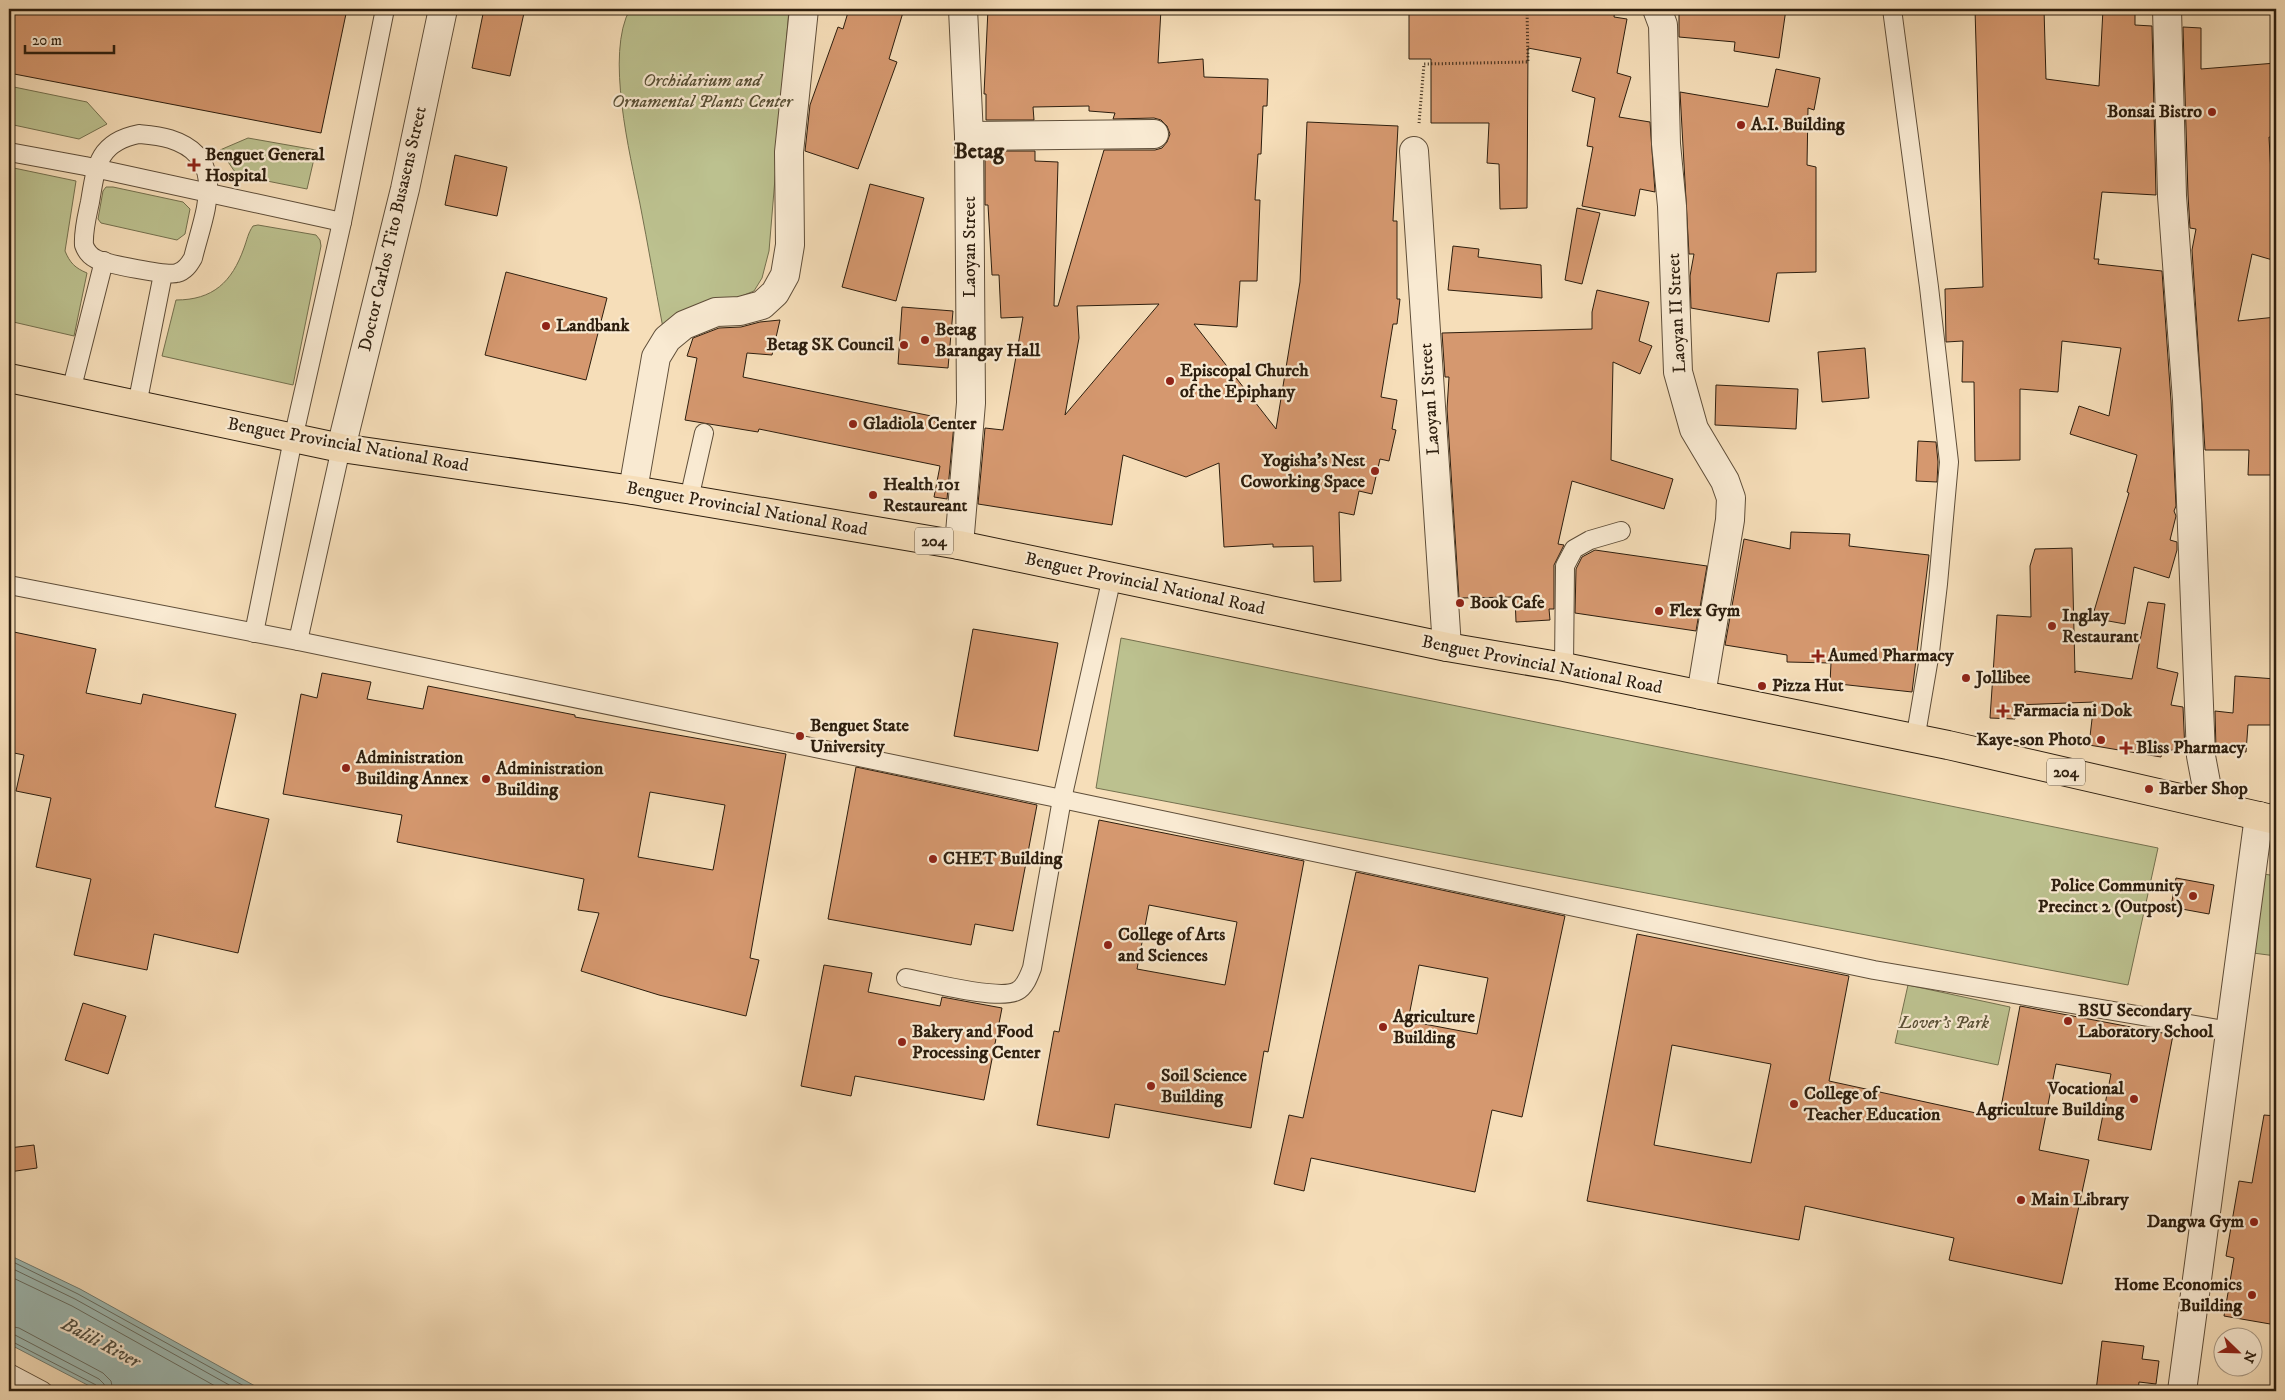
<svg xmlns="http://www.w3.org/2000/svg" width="2285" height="1400" font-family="'IM FELL DW Pica',serif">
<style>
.green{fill:#bcc18f;stroke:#74704e}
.water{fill:#9ebbb5;stroke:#717c72}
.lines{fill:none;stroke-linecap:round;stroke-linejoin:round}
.shore{stroke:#666c62;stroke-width:1}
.building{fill:#d5986f;stroke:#2d1e0e;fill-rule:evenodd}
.service-casing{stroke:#5f4e39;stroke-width:20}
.minor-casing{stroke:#5f4e39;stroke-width:30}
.trunk-casing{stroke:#2d1e0e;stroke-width:30}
.path{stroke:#2d1e0e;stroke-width:3;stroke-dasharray:1 2.5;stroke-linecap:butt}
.service{stroke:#f9ead2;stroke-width:18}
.minor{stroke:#f9ead2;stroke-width:28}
.trunk{stroke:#f6deb9;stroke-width:28}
.poi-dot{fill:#8f2418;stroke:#f9ead2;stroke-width:2}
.labels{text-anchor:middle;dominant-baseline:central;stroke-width:4.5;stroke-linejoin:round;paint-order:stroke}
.shield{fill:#f9ead2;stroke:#6a5b49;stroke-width:1}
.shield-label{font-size:16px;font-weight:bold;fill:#2d1e0e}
.park-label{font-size:18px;font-style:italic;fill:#584f35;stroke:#f9ead2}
.poi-label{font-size:18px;font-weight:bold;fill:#2d1e0e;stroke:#f9ead2;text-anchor:start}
.street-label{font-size:18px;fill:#2d1e0e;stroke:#f9ead2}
.water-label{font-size:19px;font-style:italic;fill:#4f4d40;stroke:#f9ead2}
.district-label{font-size:22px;font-weight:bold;fill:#2d1e0e;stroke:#f9ead2}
</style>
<rect width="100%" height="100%" fill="#f6deb9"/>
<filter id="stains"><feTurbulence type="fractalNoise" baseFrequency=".004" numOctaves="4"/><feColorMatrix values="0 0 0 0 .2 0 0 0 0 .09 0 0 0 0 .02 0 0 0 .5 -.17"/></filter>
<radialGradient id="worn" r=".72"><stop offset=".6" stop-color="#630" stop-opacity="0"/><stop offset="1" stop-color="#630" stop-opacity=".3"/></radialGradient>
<g class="green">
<path d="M630 9H789L769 251 762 278 754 291 663 328C655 286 648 245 640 204 630 154 605 54 630 9Z"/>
<polygon points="9,86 87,102 107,124 79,139 9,124"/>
<polygon points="248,138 316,150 307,189 237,175 220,150"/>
<path d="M9 167 76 181 65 251C70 263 75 268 87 273L74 336 9 321Z"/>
<polygon points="106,187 113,187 183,202 190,209 185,234 177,240 101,223 98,219 103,191"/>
<path d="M258 225 316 235 320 240 321 246 293 385 162 356 176 300C213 300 232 282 244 248 247 240 248 233 253 226Z"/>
<polygon points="1121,638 2158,848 2128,985 1096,788"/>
<polygon points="2264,874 2276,876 2276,956 2253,953"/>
<polygon points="1908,985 2010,1007 1998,1065 1895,1043"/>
</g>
<polygon class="water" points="9,1255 80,1289 264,1391 99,1391 9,1344"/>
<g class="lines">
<g class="shore">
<polyline points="9,1260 78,1294 253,1391"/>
<polyline points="9,1267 75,1299 240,1391"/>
<polyline points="9,1276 72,1306 224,1391"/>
<polyline points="9,1326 19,1328 103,1373 111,1381 113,1391"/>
<polyline points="9,1334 15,1335 99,1379 104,1384 106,1391"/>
<polyline points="9,1340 96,1385 99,1391"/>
</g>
</g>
<g class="building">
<polygon points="13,9 347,9 321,133 9,73 9,27"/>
<polygon points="484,9 502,9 524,13 510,76 472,68"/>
<polygon points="849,9 904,9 889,59 897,62 858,169 805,151 810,105 838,27 843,29"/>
<path d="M988 9H1161L1158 63 1203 59 1204 77 1268 79 1267 106H1263L1261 154H1258L1255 200H1260L1257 281H1240L1237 327 1194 324 1276 429 1300 282 1307 122 1398 126 1393 221H1397V299H1400L1397 324H1393L1381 397 1397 400 1392 429 1396 430 1389 461 1380 459 1372 494 1359 491 1354 515 1339 512 1341 581 1314 582 1313 546 1273 547V544L1224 547 1219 463 1186 477 1123 455 1112 525 978 504 985 428 1003 430 1023 317 1001 318 999 275H992L988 205H985V151H1035V161L1058 162 1054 306H1058L1104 150H1155L1162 148 1167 142 1170 134 1167 126 1161 120 1154 118 1113 119 1115 113 1089 111V106L1033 107 1034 120H986V94H984ZM1159 304 1065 415 1079 338 1077 306Z"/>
<polygon points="1409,9 1615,9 1614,17 1627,19 1617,73 1631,77 1619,117 1650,122 1655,192 1640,189 1635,216 1582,206 1593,147 1587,146 1595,98 1572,91 1581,58 1528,48 1527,208 1500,209 1499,164 1487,163 1489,123 1431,123 1431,59 1409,59"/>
<polygon points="1679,9 1786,9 1779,58 1734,51 1735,42 1679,37"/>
<polygon points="1975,9 2044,9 2046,79 2099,86 2103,9 2135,9 2135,25 2152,26 2156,195 2102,192 2094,259 2099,259 2098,264 2162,271 2171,401 2176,506 2174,511 2176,516 2170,540 2177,542 2177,550 2169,578 2134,567 2125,624 2092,618 2129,493 2127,492 2137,455 2070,434 2079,406 2109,416 2121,348 2062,341 2058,392 2020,389 2020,460 1975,461 1974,382 1962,382 1963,341 1946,342 1945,289 1983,287"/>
<polygon points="2183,27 2201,28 2201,69 2276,63 2276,138 2269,137 2272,192 2276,192 2276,261 2252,254 2238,321 2276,317 2276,475 2248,475 2249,450 2205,450 2192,250 2196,229 2190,228 2188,195"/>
<polygon points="1776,69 1820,78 1814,110 1808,108 1807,165 1816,167 1816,272 1777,273 1769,322 1691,308 1690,276 1694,254 1689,254 1680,92 1768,107"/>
<polygon points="455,155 507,167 497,216 445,205"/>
<polygon points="870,184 924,198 896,301 842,287"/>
<polygon points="1577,208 1600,213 1582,284 1565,280"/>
<polygon points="1453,246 1479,249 1478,257 1541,265 1542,298 1448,290"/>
<polygon points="506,272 607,298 586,380 485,355"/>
<polygon points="1597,290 1649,302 1639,341 1652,346 1640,374 1613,362 1611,460 1673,479 1664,509 1572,481 1558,544 1564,545 1554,565 1554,609 1549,609 1550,620 1516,622 1515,597 1459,598 1447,409 1449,377 1445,377 1442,333 1592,329 1592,312"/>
<polygon points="902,307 953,311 948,368 898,364"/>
<polygon points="780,320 772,355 747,353 743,377 936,417 935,422 954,424 947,499 934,497 940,466 759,429 758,432 685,420 697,358 687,356 693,338 719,328 741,327 760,322"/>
<polygon points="1865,348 1869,398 1822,402 1818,352"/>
<polygon points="1716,385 1798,389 1796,429 1715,425"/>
<polygon points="1918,441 1936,442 1938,462 1937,482 1916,481"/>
<polygon points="1791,532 1850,534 1849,546 1929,555 1912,692 1830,683 1831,663 1787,662 1787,655 1725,645 1744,539 1790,549"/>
<polygon points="2072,548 2075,673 2076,671 2132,679 2148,602 2165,604 2157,668 2178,673 2171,705 2183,707 2185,752 2163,749 2161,757 2089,745 2094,702 2016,705 2015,719 1990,718 1997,615 2031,617 2030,566 2035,549"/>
<polygon points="1595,550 1707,566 1696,631 1575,613 1576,569 1582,557"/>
<polygon points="973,629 1058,643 1038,751 954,736"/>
<polygon points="9,631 96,649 86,693 141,704 143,694 236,714 215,807 269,819 238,953 154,934 147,970 74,955 91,879 36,867 51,798 16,791 24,755 9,752"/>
<path d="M322 673 371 682 367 699 423 709 428 686 575 715V717L786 754 750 958 759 960 746 1016 659 995 581 971 599 913 578 910 584 879 397 842 402 815 283 794 301 694 317 698ZM650 792 725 805 713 870 638 857Z"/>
<polygon points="2235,676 2276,679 2276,725 2248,725 2246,752 2216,750 2215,711 2233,713"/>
<polygon points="856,767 1037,805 1013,931 975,924 971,945 828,919"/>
<path d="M1099 820 1304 861 1268 1052 1264 1051 1251 1128 1115 1104 1109 1138 1037 1125 1054 1031 1059 1032ZM1149 905 1237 922 1225 985 1137 969Z"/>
<path d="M1356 872 1565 916 1522 1117 1492 1110 1475 1192 1311 1158 1304 1191 1274 1184 1289 1115 1303 1118ZM1419 965 1488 978 1477 1034 1408 1021Z"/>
<polygon points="2176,878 2214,885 2209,914 2171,907"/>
<path d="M1637 934 1849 976 1829 1081 1999 1118 2020 1006 2173 1035 2151 1150 2098 1140 2111 1074 2056 1064 2039 1150 2089 1160 2062 1284 1949 1260 1954 1238 1805 1206 1799 1240 1587 1201ZM1672 1045 1771 1064 1751 1163 1654 1145Z"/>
<polygon points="824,965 872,973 868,992 940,1006 942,997 1002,1008 984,1100 855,1076 851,1096 801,1086"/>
<polygon points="83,1003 126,1016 108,1074 65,1060"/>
<polygon points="2264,1115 2276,1116 2276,1325 2224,1316 2234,1258 2226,1256 2239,1181 2252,1183"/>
<polygon points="34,1145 37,1168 9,1172 9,1148"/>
<polygon points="2102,1341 2144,1346 2142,1359 2159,1361 2156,1384 2139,1382 2138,1391 2096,1391"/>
</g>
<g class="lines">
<defs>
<g id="service">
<polyline points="1892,9 1929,287 1949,462 1938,584 1930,652 1915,740"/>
<path d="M139 134C149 135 160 136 170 139 230 158 204 213 193 258 189 265 185 271 177 273 167 276 107 264 96 259 90 256 86 251 84 245 83 231 87 216 90 202 96 166 98 142 139 134Z"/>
<polyline points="9,152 85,166 342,222"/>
<polyline points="71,391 104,261"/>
<polyline points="137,405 163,274"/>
<polyline points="689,499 704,433"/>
<polyline points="9,585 298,641 1062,799 1874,970 2230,1031"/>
<polyline points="254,633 293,439 342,222 385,9"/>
<polyline points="298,641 341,448"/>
<polyline points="1564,667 1565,566 1574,549 1590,540 1621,531"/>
<path d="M906 978C929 982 999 1001 1017 991 1025 987 1029 976 1032 968L1062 799 1112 577"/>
<polyline points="9,1373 43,1391"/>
</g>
<g id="minor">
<polyline points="1657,9 1663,25 1666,144 1672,206 1678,372 1694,429 1725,481 1731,498 1730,520 1701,695"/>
<polyline points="2167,9 2172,196 2187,400 2201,756 2210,804"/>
<polyline points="969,136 1154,134"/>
<polyline points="1414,151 1447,647"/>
<polyline points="341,448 405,189 443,9"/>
<polyline points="633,490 656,357 667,339 684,325 716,312 740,311 762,305 775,293 785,275 790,245 789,152 804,9"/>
<polyline points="959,545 971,403 969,136 963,9"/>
<polyline points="2182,1391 2259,816"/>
</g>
<polyline id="trunk" points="9,378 341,448 633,490 959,545 1447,647 1564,667 1948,745 2276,820"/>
</defs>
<use href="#service" class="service-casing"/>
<use href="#minor" class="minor-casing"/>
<use href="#trunk" class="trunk-casing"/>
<polyline class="path" points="1419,123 1424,64 1528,62 1527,9"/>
<use href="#service" class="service"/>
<use href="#minor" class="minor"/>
<use href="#trunk" class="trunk"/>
</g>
<g class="poi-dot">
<circle cx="2212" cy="112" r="5"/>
<circle cx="1741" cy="125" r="5"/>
<path d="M191.5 157.5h5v5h5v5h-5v5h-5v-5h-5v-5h5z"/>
<circle cx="546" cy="326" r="5"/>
<circle cx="925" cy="340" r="5"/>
<circle cx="904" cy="345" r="5"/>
<circle cx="1170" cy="381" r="5"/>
<circle cx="853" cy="424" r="5"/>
<circle cx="1375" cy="471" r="5"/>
<circle cx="873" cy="495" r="5"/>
<circle cx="1460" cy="603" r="5"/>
<circle cx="1659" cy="611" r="5"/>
<circle cx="2052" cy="626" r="5"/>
<path d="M1815.5 648.5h5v5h5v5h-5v5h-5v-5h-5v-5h5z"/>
<circle cx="1966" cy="678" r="5"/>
<circle cx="1762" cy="686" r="5"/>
<path d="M2000.5 703.5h5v5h5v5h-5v5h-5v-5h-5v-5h5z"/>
<circle cx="800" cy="736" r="5"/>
<circle cx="2101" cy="740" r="5"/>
<path d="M2123.5 740.5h5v5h5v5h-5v5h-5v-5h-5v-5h5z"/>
<circle cx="346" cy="768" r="5"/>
<circle cx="486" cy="779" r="5"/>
<circle cx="2149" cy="789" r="5"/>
<circle cx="933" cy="859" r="5"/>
<circle cx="2193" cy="896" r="5"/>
<circle cx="1108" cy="945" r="5"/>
<circle cx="2068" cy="1021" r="5"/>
<circle cx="1383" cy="1027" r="5"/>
<circle cx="902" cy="1042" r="5"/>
<circle cx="1151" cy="1086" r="5"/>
<circle cx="2134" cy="1099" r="5"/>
<circle cx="1794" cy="1104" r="5"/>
<circle cx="2021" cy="1200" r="5"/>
<circle cx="2254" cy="1222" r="5"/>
<circle cx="2252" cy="1295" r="5"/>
</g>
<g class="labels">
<g class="shield">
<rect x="915" y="527.5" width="38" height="27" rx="4"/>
<rect x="2047" y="758.5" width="38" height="27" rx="4"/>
</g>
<g class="shield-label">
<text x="934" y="541">204</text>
<text x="2066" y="772">204</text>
</g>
<g class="park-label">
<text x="702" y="81">Orchidarium and<tspan x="702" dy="21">Ornamental Plants Center</tspan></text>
<text x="1944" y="1023">Lover's Park</text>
</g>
<g class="poi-label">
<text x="2202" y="112" text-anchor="end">Bonsai Bistro</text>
<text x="1751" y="125">A.I. Building</text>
<text x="205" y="155">Benguet General<tspan x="205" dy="21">Hospital</tspan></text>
<text x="556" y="326">Landbank</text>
<text x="935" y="330">Betag<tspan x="935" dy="21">Barangay Hall</tspan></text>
<text x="894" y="345" text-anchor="end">Betag SK Council</text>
<text x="1180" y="371">Episcopal Church<tspan x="1180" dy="21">of the Epiphany</tspan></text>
<text x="863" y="424">Gladiola Center</text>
<text x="1365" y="461" text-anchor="end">Yogisha's Nest<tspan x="1365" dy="21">Coworking Space</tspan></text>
<text x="883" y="485">Health 101<tspan x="883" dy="21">Restaureant</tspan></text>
<text x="1470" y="603">Book Cafe</text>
<text x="1669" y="611">Flex Gym</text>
<text x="2062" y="616">Inglay<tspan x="2062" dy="21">Restaurant</tspan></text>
<text x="1828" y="656">Aumed Pharmacy</text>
<text x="1976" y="678">Jollibee</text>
<text x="1772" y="686">Pizza Hut</text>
<text x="2013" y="711">Farmacia ni Dok</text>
<text x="810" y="726">Benguet State<tspan x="810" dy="21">University</tspan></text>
<text x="2091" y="740" text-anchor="end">Kaye-son Photo</text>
<text x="2136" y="748">Bliss Pharmacy</text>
<text x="356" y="758">Administration<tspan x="356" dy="21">Building Annex</tspan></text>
<text x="496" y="769">Administration<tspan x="496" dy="21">Building</tspan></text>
<text x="2159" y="789">Barber Shop</text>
<text x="943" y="859">CHET Building</text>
<text x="2183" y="886" text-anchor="end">Police Community<tspan x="2183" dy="21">Precinct 2 (Outpost)</tspan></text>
<text x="1118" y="935">College of Arts<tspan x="1118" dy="21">and Sciences</tspan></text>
<text x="2078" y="1011">BSU Secondary<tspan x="2078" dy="21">Laboratory School</tspan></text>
<text x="1393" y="1017">Agriculture<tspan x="1393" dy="21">Building</tspan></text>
<text x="912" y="1032">Bakery and Food<tspan x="912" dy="21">Processing Center</tspan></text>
<text x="1161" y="1076">Soil Science<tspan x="1161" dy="21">Building</tspan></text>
<text x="2124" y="1089" text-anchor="end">Vocational<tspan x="2124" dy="21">Agriculture Building</tspan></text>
<text x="1804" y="1094">College of<tspan x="1804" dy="21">Teacher Education</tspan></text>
<text x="2031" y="1200">Main Library</text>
<text x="2244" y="1222" text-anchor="end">Dangwa Gym</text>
<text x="2242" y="1285" text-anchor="end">Home Economics<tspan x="2242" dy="21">Building</tspan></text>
</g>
<g class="street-label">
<text transform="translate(393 229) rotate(-77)">Doctor Carlos Tito Busasens Street</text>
<text transform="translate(970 247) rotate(-90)">Laoyan Street</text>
<text transform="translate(1677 313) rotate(-93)">Laoyan II Street</text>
<text transform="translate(1430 399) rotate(-94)">Laoyan I Street</text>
<text transform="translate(348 445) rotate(10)">Benguet Provincial National Road</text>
<text transform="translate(747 509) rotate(10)">Benguet Provincial National Road</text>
<text transform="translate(1145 584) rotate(12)">Benguet Provincial National Road</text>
<text transform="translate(1542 665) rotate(11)">Benguet Provincial National Road</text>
</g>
<g class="water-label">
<text transform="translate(101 1343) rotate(28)">Balili River</text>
</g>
<g class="district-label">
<text x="979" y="151">Betag</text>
</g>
</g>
<rect width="2285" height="1400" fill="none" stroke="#f6deb9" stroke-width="30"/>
<rect x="10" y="10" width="2265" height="1380" fill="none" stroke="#2d1e0e" stroke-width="2.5"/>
<rect x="15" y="15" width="2255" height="1370" fill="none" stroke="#2d1e0e"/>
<g transform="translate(2238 1352) rotate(113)"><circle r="24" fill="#f9ead2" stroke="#a79884"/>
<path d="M0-4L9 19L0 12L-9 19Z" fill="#8f2418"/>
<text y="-8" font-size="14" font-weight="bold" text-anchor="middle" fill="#2d1e0e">N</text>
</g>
<path d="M25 45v8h89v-8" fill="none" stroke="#2d1e0e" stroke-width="2.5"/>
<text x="32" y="45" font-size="15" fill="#2d1e0e" stroke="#f9ead2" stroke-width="4" paint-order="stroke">20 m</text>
<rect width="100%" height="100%" filter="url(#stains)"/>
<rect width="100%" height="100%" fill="url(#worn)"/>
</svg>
